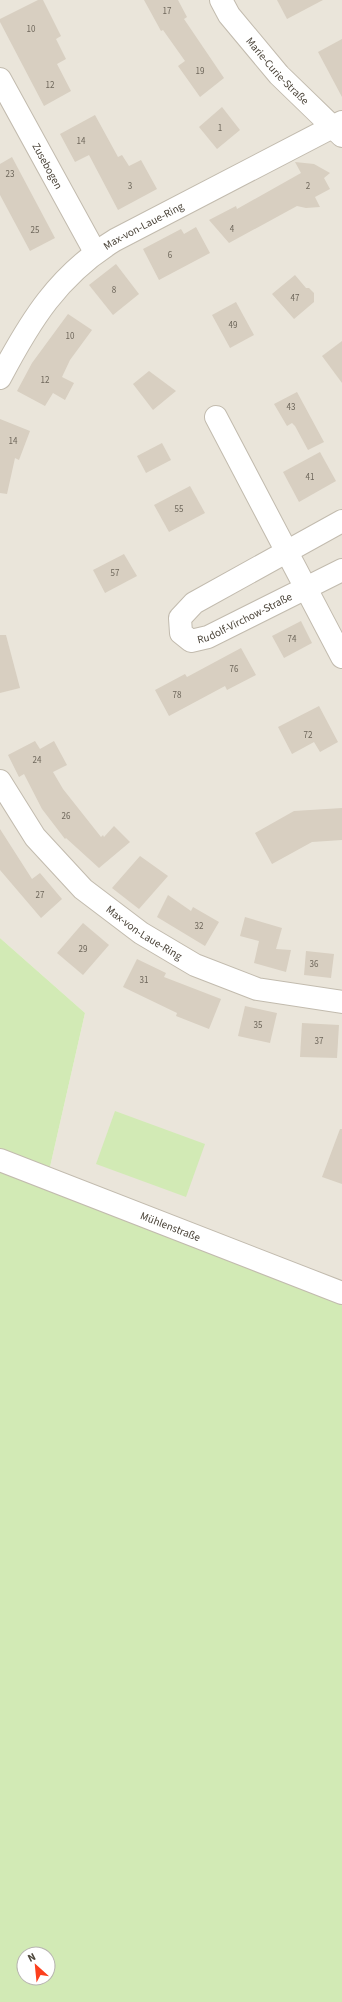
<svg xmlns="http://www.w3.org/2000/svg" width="342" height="2002" font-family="'Source Sans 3',sans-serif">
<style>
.residential{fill:#eae5da}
.green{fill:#d2eab5;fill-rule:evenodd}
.building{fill:#d8cfc1}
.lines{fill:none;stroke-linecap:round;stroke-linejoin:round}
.minor-casing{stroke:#c2bbae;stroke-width:24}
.minor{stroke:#fff;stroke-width:22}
.labels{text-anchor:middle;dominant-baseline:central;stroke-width:4;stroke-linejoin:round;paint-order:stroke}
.number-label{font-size:9px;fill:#6e675b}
.street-label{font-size:11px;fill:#4b4439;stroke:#fff}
</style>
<rect width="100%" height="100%" fill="#f6f3ec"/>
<polygon class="residential" points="0,0 342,0 342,1282 50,1167 85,1013 0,938"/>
<g class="green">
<polygon points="0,938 85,1013 50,1167 0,1149"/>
<polygon points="115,1111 205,1144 186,1197 96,1164"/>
<path d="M0 1171 342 1303V2002H0ZM24 1954H48V1978H24Z"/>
</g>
<g class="building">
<polygon points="38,0 43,0 61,36 56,39 66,59 57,64 71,91 44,106 0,22 0,19"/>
<polygon points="144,0 178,0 187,17 184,19 224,78 200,97 178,66 185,61 163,30 161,31"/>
<polygon points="277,0 323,0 287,19"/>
<polygon points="342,39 342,97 318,52"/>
<polygon points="222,107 240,130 217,149 199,127"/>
<polygon points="95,115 118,157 122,155 129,166 141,160 157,189 118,210 89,155 75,162 60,134"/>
<polygon points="12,157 55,238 30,251 0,195 0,164"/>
<polygon points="295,162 314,164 330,173 324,178 330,189 315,197 320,207 306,208 297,206 229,243 209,220 236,206 237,209 301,173"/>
<polygon points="196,227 210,253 159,280 143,249 181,229 184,234"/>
<polygon points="116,264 139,294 113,315 89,285"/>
<polygon points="295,275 306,288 309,288 314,293 314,302 294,319 272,294"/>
<polygon points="236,302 254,335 230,348 212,315"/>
<polygon points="68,314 92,330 70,360 62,377 74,383 65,400 53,393 45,406 17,391 32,363"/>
<polygon points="342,341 342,383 322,356"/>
<polygon points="149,371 176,391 153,410 133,384"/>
<polygon points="297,392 324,442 308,450 295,426 292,423 287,426 274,404"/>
<polygon points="0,419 30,431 19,460 15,458 7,494 0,493"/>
<polygon points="162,443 171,460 146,473 137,456"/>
<polygon points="320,452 336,481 299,502 283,472"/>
<polygon points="190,486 205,513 169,532 154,505"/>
<polygon points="124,554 137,576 105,593 93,570"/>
<polygon points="301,621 312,643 284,658 272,636"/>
<polygon points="0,635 6,635 20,688 0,693"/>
<polygon points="241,648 256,675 227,690 225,686 169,716 155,690 185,674 187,677"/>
<polygon points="319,706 338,742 320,752 314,742 292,754 278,727"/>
<polygon points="35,741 40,749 54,741 67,765 53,772 63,789 101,837 103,835 104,837 114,826 130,842 99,868 66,838 65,839 42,809 24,774 19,777 8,755"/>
<polygon points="342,808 342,840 312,842 272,864 255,833 294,811"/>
<polygon points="0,829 32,879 40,873 62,899 41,918 0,870"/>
<polygon points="140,856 168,876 139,909 112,888"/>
<polygon points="168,895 191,911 193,907 219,922 205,946 157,917"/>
<polygon points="245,917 282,928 276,949 291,950 286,972 254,963 259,941 240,936"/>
<polygon points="83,923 109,945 83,975 57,953"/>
<polygon points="306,951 334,954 331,978 304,975"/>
<polygon points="137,959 166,973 164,977 221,999 209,1029 176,1016 177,1013 123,987"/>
<polygon points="245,1006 277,1013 270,1043 238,1036"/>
<polygon points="302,1023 339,1025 337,1058 300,1057"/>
<polygon points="340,1129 342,1129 342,1184 322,1177"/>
</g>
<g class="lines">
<defs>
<g id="minor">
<path id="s1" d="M221 0 229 15 279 75 342 136"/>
<path id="s2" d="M0 79 95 252"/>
<path id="s3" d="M0 378C30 321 58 275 115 240L342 122"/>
<polyline points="216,417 342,657"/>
<path id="s4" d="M342 521 194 603 180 618 181 633 191 641 208 637 342 570"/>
<path id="s5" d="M0 781 35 837 83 889 141 933 195 965 257 989 342 1002"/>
<path id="s6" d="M0 1160 342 1293"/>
</g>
</defs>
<use href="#minor" class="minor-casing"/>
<use href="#minor" class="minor"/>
</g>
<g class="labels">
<g class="number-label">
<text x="167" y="11">17</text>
<text x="31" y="29">10</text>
<text x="200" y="71">19</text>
<text x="50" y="85">12</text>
<text x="220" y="128">1</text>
<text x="81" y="141">14</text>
<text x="10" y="174">23</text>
<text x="130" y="186">3</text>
<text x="308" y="186">2</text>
<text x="232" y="229">4</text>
<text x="35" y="230">25</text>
<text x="170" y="255">6</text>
<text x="114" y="290">8</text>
<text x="295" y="298">47</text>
<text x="233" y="325">49</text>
<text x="70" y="336">10</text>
<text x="45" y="380">12</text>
<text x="291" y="407">43</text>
<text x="13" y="441">14</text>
<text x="310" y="477">41</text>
<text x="179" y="509">55</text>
<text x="115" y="573">57</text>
<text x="292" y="639">74</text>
<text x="234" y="669">76</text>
<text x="177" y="695">78</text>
<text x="308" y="735">72</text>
<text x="37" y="760">24</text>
<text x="66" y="816">26</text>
<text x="40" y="895">27</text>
<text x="199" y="926">32</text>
<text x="83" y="949">29</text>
<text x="314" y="964">36</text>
<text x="144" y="980">31</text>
<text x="258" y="1025">35</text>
<text x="319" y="1041">37</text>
</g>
<g class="street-label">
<text stroke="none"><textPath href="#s1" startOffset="91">Marie-Curie-Straße</textPath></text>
<text stroke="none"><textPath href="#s2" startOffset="99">Zusebogen</textPath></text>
<text stroke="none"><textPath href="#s3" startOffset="214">Max-von-Laue-Ring</textPath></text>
<text stroke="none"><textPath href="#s4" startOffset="276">Rudolf-Virchow-Straße</textPath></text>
<text stroke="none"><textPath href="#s5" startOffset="212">Max-von-Laue-Ring</textPath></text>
<text stroke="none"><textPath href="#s6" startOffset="183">Mühlenstraße</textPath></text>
</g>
</g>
<g transform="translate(36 1966) rotate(333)"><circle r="19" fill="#ffffff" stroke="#b7b4b0"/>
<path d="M0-3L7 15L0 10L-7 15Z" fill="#fc3f1d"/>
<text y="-6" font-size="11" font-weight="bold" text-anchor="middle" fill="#4b4439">N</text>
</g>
</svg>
